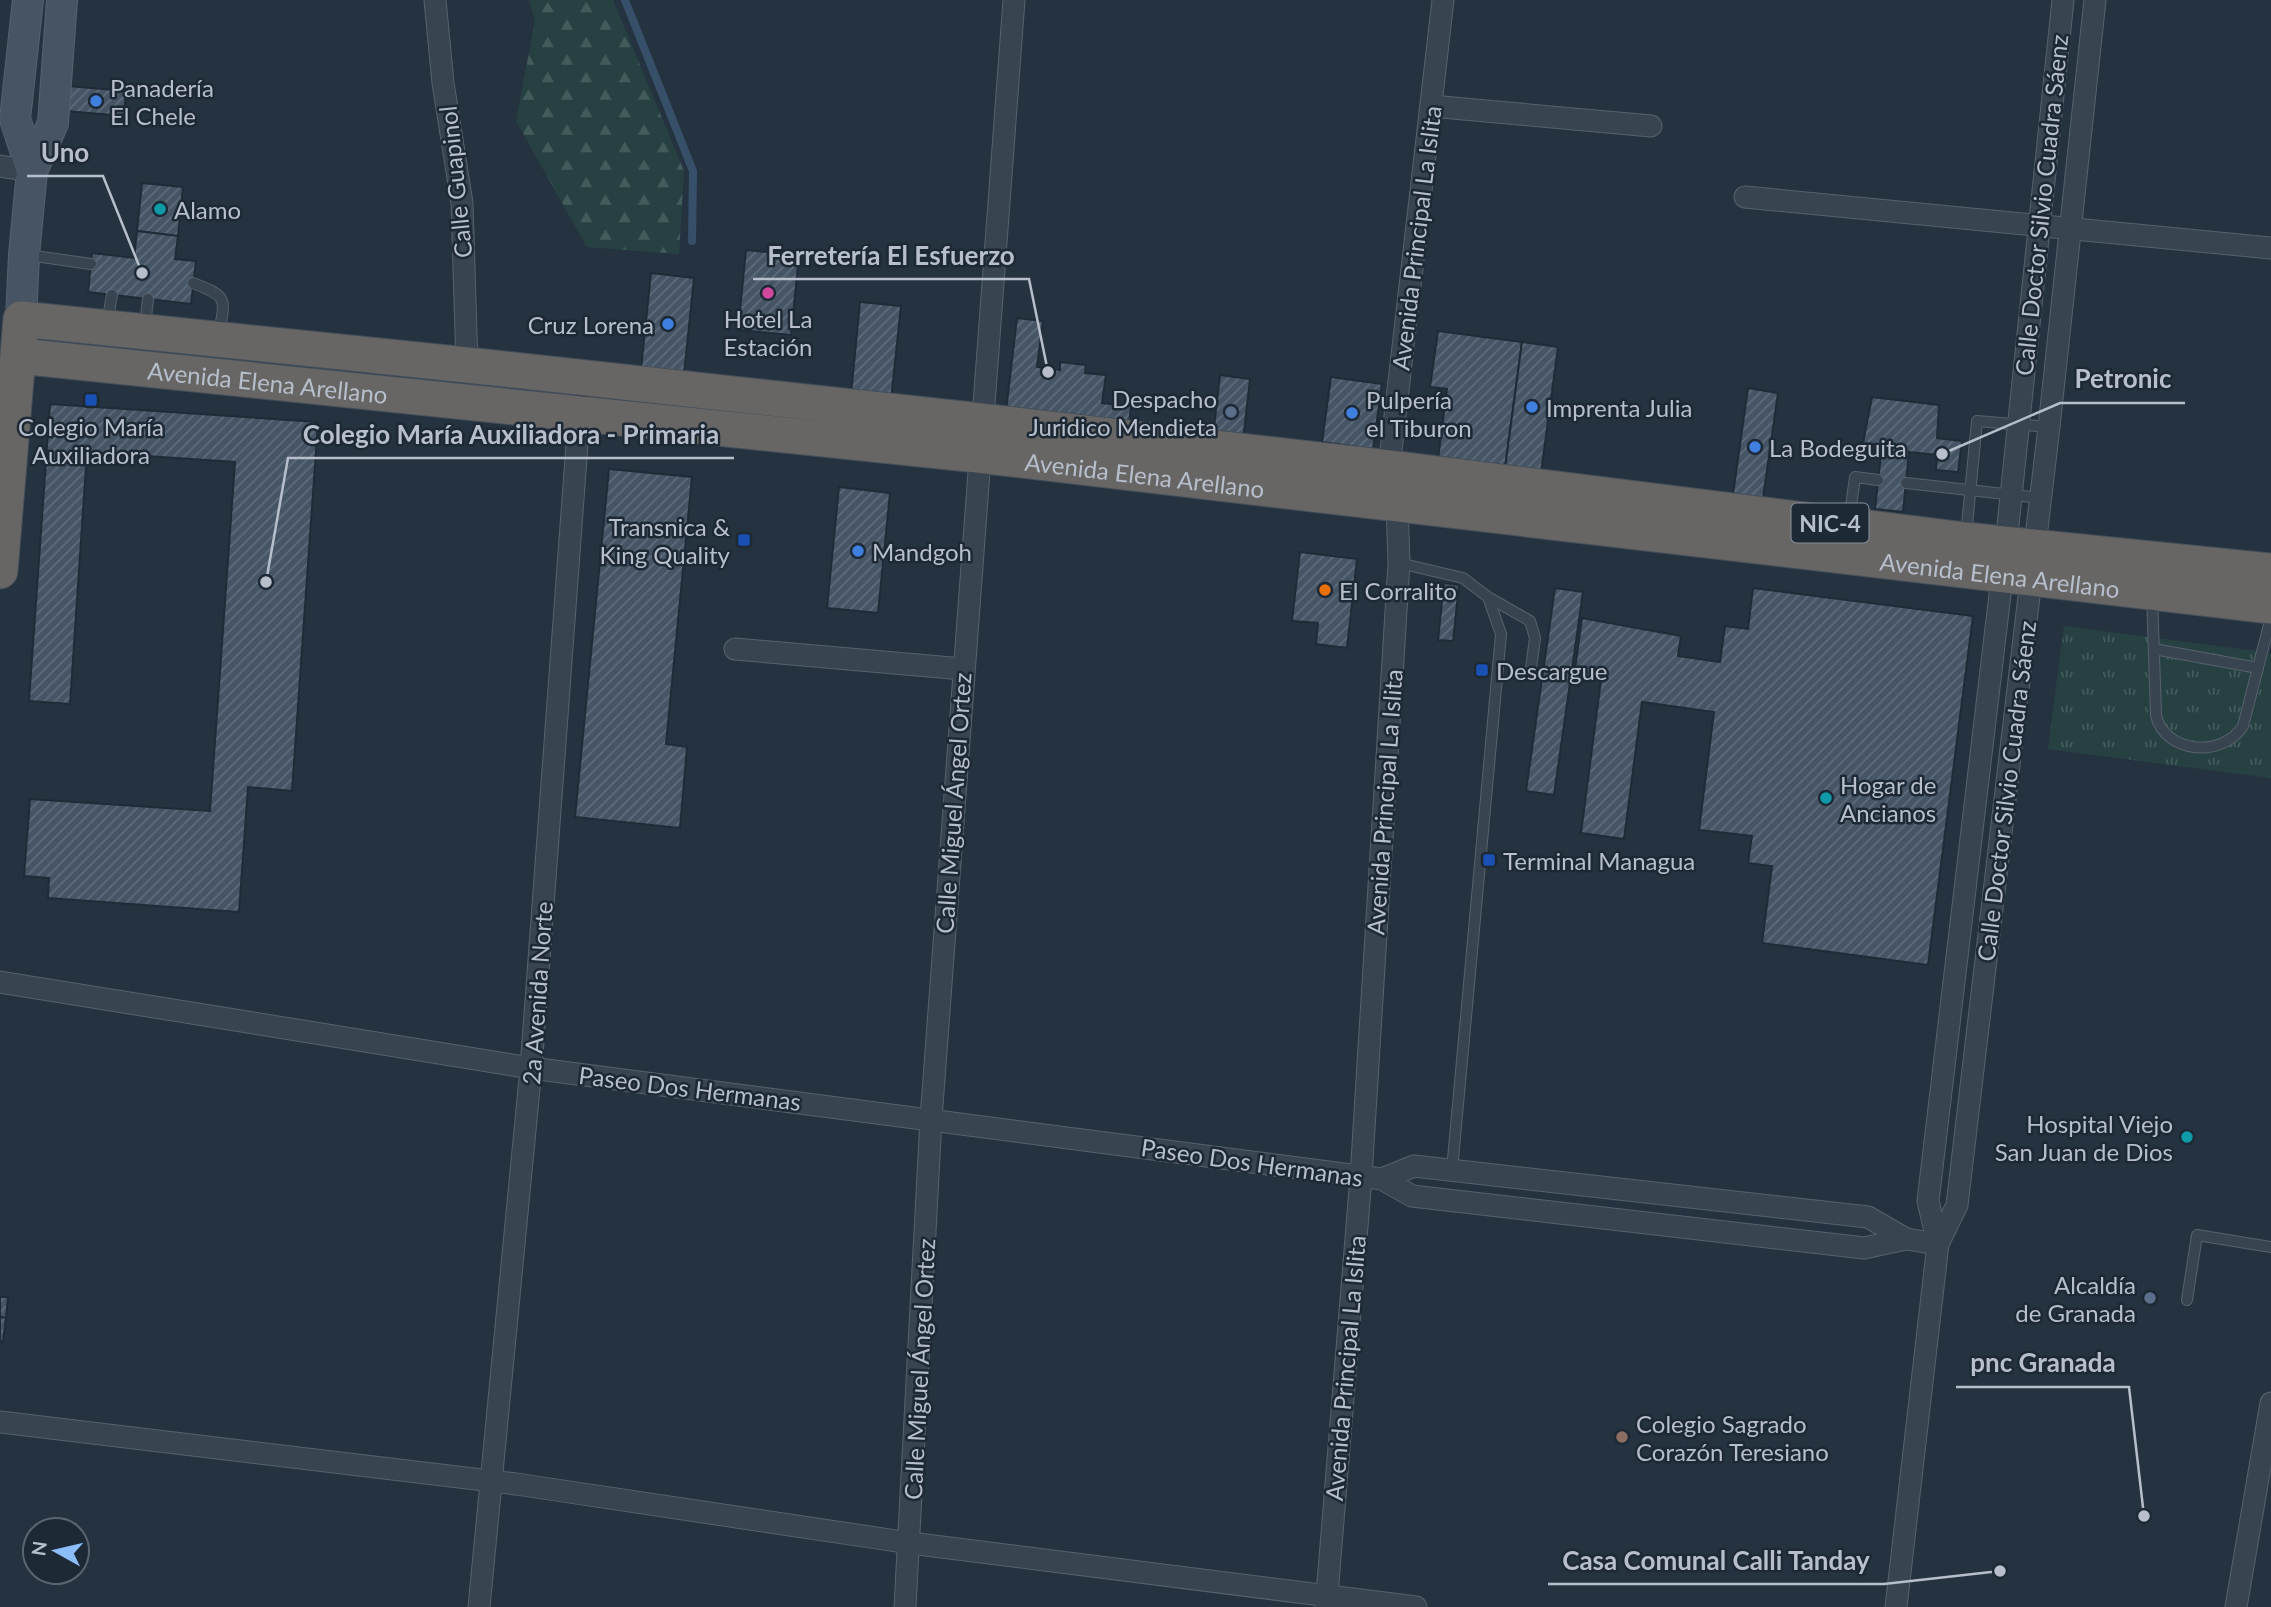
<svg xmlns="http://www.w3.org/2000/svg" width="2271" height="1607" font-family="Lato,sans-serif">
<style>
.forest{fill:url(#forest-firs)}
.park{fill:url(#park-tufts)}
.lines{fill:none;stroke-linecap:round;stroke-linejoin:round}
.stream{stroke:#384f69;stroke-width:8}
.building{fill:url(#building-hatch);stroke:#202b38;stroke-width:2}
.service-casing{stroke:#57626e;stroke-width:12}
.minor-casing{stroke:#57626e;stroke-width:23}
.secondary-casing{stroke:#57626e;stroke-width:32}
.trunk-casing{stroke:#444f5b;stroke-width:37}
.service{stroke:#394451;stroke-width:10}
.minor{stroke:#394451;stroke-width:21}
.secondary{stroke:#475464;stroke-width:30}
.trunk{stroke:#676664;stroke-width:35}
.shop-dot{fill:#3f7fe0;stroke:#1e2936;stroke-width:2.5}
.culture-dot{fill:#0f9aa8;stroke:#1e2936;stroke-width:2.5}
.hotel-dot{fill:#d1479c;stroke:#1e2936;stroke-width:2.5}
.transit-dot{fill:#1a4fb4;stroke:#1e2936;stroke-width:2.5}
.service-dot{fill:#5c6f8a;stroke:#1e2936;stroke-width:2.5}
.food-dot{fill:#e8710a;stroke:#1e2936;stroke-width:2.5}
.education-dot{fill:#8d6e63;stroke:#1e2936;stroke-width:2.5}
.labels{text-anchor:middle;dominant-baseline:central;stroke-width:5;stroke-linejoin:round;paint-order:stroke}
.shield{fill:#1e2936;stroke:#88929e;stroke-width:2}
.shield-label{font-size:23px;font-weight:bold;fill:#b6bfcb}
.poi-label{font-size:24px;fill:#b6bfcb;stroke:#1e2936;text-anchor:start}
.street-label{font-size:24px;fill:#b6bfcb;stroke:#1e2936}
.leader{fill:none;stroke:#b6bfcb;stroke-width:2.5}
.callout-dot{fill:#b6bfcb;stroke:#1e2936;stroke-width:2.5}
.callout-label{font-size:26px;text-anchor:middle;font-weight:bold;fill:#b6bfcb;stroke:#1e2936;stroke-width:5;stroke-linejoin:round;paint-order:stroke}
</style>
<defs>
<pattern id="forest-firs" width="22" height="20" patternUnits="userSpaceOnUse" patternTransform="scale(1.75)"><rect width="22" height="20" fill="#274142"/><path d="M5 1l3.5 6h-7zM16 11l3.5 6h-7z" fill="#445b5c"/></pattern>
<pattern id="park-tufts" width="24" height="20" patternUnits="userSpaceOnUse" patternTransform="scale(1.75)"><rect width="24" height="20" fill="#274142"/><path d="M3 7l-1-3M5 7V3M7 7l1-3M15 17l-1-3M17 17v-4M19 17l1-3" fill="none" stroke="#445b5c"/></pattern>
<pattern id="building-hatch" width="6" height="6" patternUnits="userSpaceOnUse" patternTransform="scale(1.75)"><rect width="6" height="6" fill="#465565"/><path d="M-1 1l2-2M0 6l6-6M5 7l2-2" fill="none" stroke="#5e6c7a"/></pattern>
</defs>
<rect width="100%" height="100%" fill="#253341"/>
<polygon class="forest" points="529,0 613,0 684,171 679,254 587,247 516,121 535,21"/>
<polygon class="park" points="2064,626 2271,653 2271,778 2048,749"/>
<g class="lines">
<polyline class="stream" points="625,0 693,171 692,241"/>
</g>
<g class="building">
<polygon points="68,86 126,91 124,116 66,111"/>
<polygon points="142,183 183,187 178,236 137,231"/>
<polygon points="137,231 178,236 175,259 196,261 191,304 88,292 92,253 134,258"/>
<polygon points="746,250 799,255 791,335 738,330"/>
<polygon points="651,273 694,278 684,374 641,369"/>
<polygon points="860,302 901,306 890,409 850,405"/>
<polygon points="1017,318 1043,321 1037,367 1060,370 1060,362 1086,365 1085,373 1106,375 1102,403 1131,406 1129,425 1006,411"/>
<polygon points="1438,331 1522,342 1505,468 1438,459 1447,389 1430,387"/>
<polygon points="1522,342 1558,347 1541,473 1505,468"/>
<polygon points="1220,375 1250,379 1242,449 1212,445"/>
<polygon points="1331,377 1382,384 1373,449 1322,442"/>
<polygon points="1748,388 1778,393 1762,505 1732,501"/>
<polygon points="1872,397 1939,405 1937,438 1962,441 1958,472 1936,470 1937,455 1909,452 1903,512 1875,509 1882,445 1863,443"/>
<polygon points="50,404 318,422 292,791 248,787 239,912 48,898 49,878 24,876 30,799 210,811 235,462 87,452 70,704 29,701"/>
<polygon points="609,469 692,477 666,744 687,747 680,828 575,817"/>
<polygon points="839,487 890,493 878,613 827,608"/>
<polygon points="1300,552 1357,559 1347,648 1316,644 1318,623 1292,621"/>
<polygon points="1444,583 1459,585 1453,641 1438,640"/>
<polygon points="1555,588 1583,592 1554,795 1526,791"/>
<polygon points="1753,588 1973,616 1928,965 1762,943 1772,866 1748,863 1752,836 1699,830 1714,712 1642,702 1624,839 1581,833 1601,680 1574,676 1582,618 1681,636 1678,656 1720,662 1725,626 1748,629"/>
<polygon points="0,1297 8,1297 6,1318 0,1317"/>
<polygon points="0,1317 6,1318 3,1342 0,1341"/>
</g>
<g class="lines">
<defs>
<g id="service">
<polyline points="28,255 91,264"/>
<path d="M193 283C229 297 225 298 219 334"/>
<polyline points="107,323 112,295"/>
<polyline points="145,326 148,299"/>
<polyline points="1906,483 2041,498"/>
<polyline points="1849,521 1855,477 1878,480"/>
<polyline points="1966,536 1977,421 2049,427"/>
<polyline points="1399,563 1463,578 1488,597 1530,621 1535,638 1531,668"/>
<path d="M2152 595 2156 715C2164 753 2222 759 2243 726L2271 617"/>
<polyline points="2154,649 2258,668"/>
<polyline points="1452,1170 1501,634 1488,597"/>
<polyline points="2187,1300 2197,1235 2271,1247"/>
</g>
<g id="minor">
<polyline points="435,0 443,83 462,203 467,365"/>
<polyline points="1431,106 1651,126"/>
<polyline points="0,166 32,171"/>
<polyline points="1745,197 2271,248"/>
<polyline points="735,649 963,669"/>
<polyline points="0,982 531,1068 1382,1179 1412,1196 1864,1248 1906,1239"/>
<polyline points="1382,1179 1414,1166 1868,1217 1906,1239 1938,1244"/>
<polyline points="1938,1244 1928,1201 2006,544 2063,0"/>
<polyline points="0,1422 516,1484 910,1543 1416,1607"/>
<polyline points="479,1607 531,1068 580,404"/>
<polyline points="905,1607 931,1119 1014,0"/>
<polyline points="1326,1607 1361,1177 1399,563 1397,504 1389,468 1443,0"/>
<polyline points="1896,1607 1938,1244 1957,1205 2049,427 2095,0"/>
<polyline points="2236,1607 2271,1403"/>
</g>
<g id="secondary">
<polyline points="28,0 15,119 32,171"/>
<polyline points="21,319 24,255 32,171 53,123 62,0"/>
</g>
<g id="trunk">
<path id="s1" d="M19 356 978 455 2271 606"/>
<polyline points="0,571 21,319 467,365 981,421 1389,468 1965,540 2271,571"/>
</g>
</defs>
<use href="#service" class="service-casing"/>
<use href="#minor" class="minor-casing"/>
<use href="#secondary" class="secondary-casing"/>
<use href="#trunk" class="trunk-casing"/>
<use href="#service" class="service"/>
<use href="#minor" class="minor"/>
<use href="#secondary" class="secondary"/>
<use href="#trunk" class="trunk"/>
</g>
<g class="shop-dot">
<circle cx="96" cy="101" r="7"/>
<circle cx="668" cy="324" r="7"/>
<circle cx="1532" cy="407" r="7"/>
<circle cx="1352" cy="413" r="7"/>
<circle cx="1755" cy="447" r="7"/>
<circle cx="858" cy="551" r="7"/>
</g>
<g class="culture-dot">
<circle cx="160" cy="209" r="7"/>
<circle cx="1826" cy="798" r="7"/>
<circle cx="2187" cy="1137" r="7"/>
</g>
<circle class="hotel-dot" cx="768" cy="293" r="7"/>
<g class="transit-dot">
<rect x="84" y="393" width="14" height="14" rx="3.5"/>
<rect x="737" y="533" width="14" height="14" rx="3.5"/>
<rect x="1475" y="663" width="14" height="14" rx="3.5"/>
<rect x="1482" y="853" width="14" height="14" rx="3.5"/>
</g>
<g class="service-dot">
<circle cx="1231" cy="412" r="7"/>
<circle cx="2150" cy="1298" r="7"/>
</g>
<circle class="food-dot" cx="1325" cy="590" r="7"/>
<circle class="education-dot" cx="1622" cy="1437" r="7"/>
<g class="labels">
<rect class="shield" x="1791.5" y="503.5" width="77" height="39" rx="5"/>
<g class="shield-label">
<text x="1830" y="523">NIC-4</text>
</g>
<g class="poi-label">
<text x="110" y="87">Panadería<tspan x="110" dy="28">El Chele</tspan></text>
<text x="174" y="209">Alamo</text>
<text x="768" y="318" text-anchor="middle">Hotel La<tspan x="768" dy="28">Estación</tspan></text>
<text x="654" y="324" text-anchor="end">Cruz Lorena</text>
<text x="1217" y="398" text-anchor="end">Despacho<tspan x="1217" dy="28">Juridico Mendieta</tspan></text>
<text x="1366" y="399">Pulpería<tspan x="1366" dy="28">el Tiburon</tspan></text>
<text x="1546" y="407">Imprenta Julia</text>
<text x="91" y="426" text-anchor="middle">Colegio María<tspan x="91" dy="28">Auxiliadora</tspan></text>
<text x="1769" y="447">La Bodeguita</text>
<text x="730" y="526" text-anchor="end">Transnica &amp;<tspan x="730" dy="28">King Quality</tspan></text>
<text x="872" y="551">Mandgoh</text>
<text x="1339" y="590">El Corralito</text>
<text x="1496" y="670">Descargue</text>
<text x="1840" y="784">Hogar de<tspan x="1840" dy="28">Ancianos</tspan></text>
<text x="1503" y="860">Terminal Managua</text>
<text x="2173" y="1123" text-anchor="end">Hospital Viejo<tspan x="2173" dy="28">San Juan de Dios</tspan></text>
<text x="2136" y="1284" text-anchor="end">Alcaldía<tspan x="2136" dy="28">de Granada</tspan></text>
<text x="1636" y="1423">Colegio Sagrado<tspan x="1636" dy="28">Corazón Teresiano</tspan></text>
</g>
<g class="street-label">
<text transform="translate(455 182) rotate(-96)">Calle Guapinol</text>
<text transform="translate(2041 205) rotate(-84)">Calle Doctor Silvio Cuadra Sáenz</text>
<text transform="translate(1416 238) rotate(-83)">Avenida Principal La Islita</text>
<text stroke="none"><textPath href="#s1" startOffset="250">Avenida Elena Arellano</textPath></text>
<text stroke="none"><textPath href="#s1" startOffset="1132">Avenida Elena Arellano</textPath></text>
<text stroke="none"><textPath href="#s1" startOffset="1993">Avenida Elena Arellano</textPath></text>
<text transform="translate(2006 791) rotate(-83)">Calle Doctor Silvio Cuadra Sáenz</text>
<text transform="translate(1384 802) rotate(-86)">Avenida Principal La Islita</text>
<text transform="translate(953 803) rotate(-86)">Calle Miguel Ángel Ortez</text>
<text transform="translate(537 993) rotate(-86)">2a Avenida Norte</text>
<text transform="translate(690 1088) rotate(7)">Paseo Dos Hermanas</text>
<text transform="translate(1252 1162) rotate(8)">Paseo Dos Hermanas</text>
<text transform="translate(1345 1368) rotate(-85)">Avenida Principal La Islita</text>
<text transform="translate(919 1369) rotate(-87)">Calle Miguel Ángel Ortez</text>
</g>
</g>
<path class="leader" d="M142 273L103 176H27M1048 372L1029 279H753M1942 454L2060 403H2185M266 582L288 458H734M2144 1516L2129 1387H1956M2000 1571L1884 1584H1548"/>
<g class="callout-dot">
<circle cx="142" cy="273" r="7"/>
<circle cx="1048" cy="372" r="7"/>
<circle cx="1942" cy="454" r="7"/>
<circle cx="266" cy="582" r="7"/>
<circle cx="2144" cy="1516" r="7"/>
<circle cx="2000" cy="1571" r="7"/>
</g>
<g class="callout-label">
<text x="65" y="162">Uno</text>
<text x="891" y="265">Ferretería El Esfuerzo</text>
<text x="2123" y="388">Petronic</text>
<text x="511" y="444">Colegio María Auxiliadora - Primaria</text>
<text x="2043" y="1372">pnc Granada</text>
<text x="1716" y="1570">Casa Comunal Calli Tanday</text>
</g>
<g transform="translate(56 1551) rotate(278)"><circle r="33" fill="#1e2936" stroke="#5b6572" stroke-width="2"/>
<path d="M0-5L12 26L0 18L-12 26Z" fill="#8bbdfb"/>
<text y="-10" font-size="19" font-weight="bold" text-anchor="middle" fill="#b6bfcb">N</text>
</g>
</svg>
